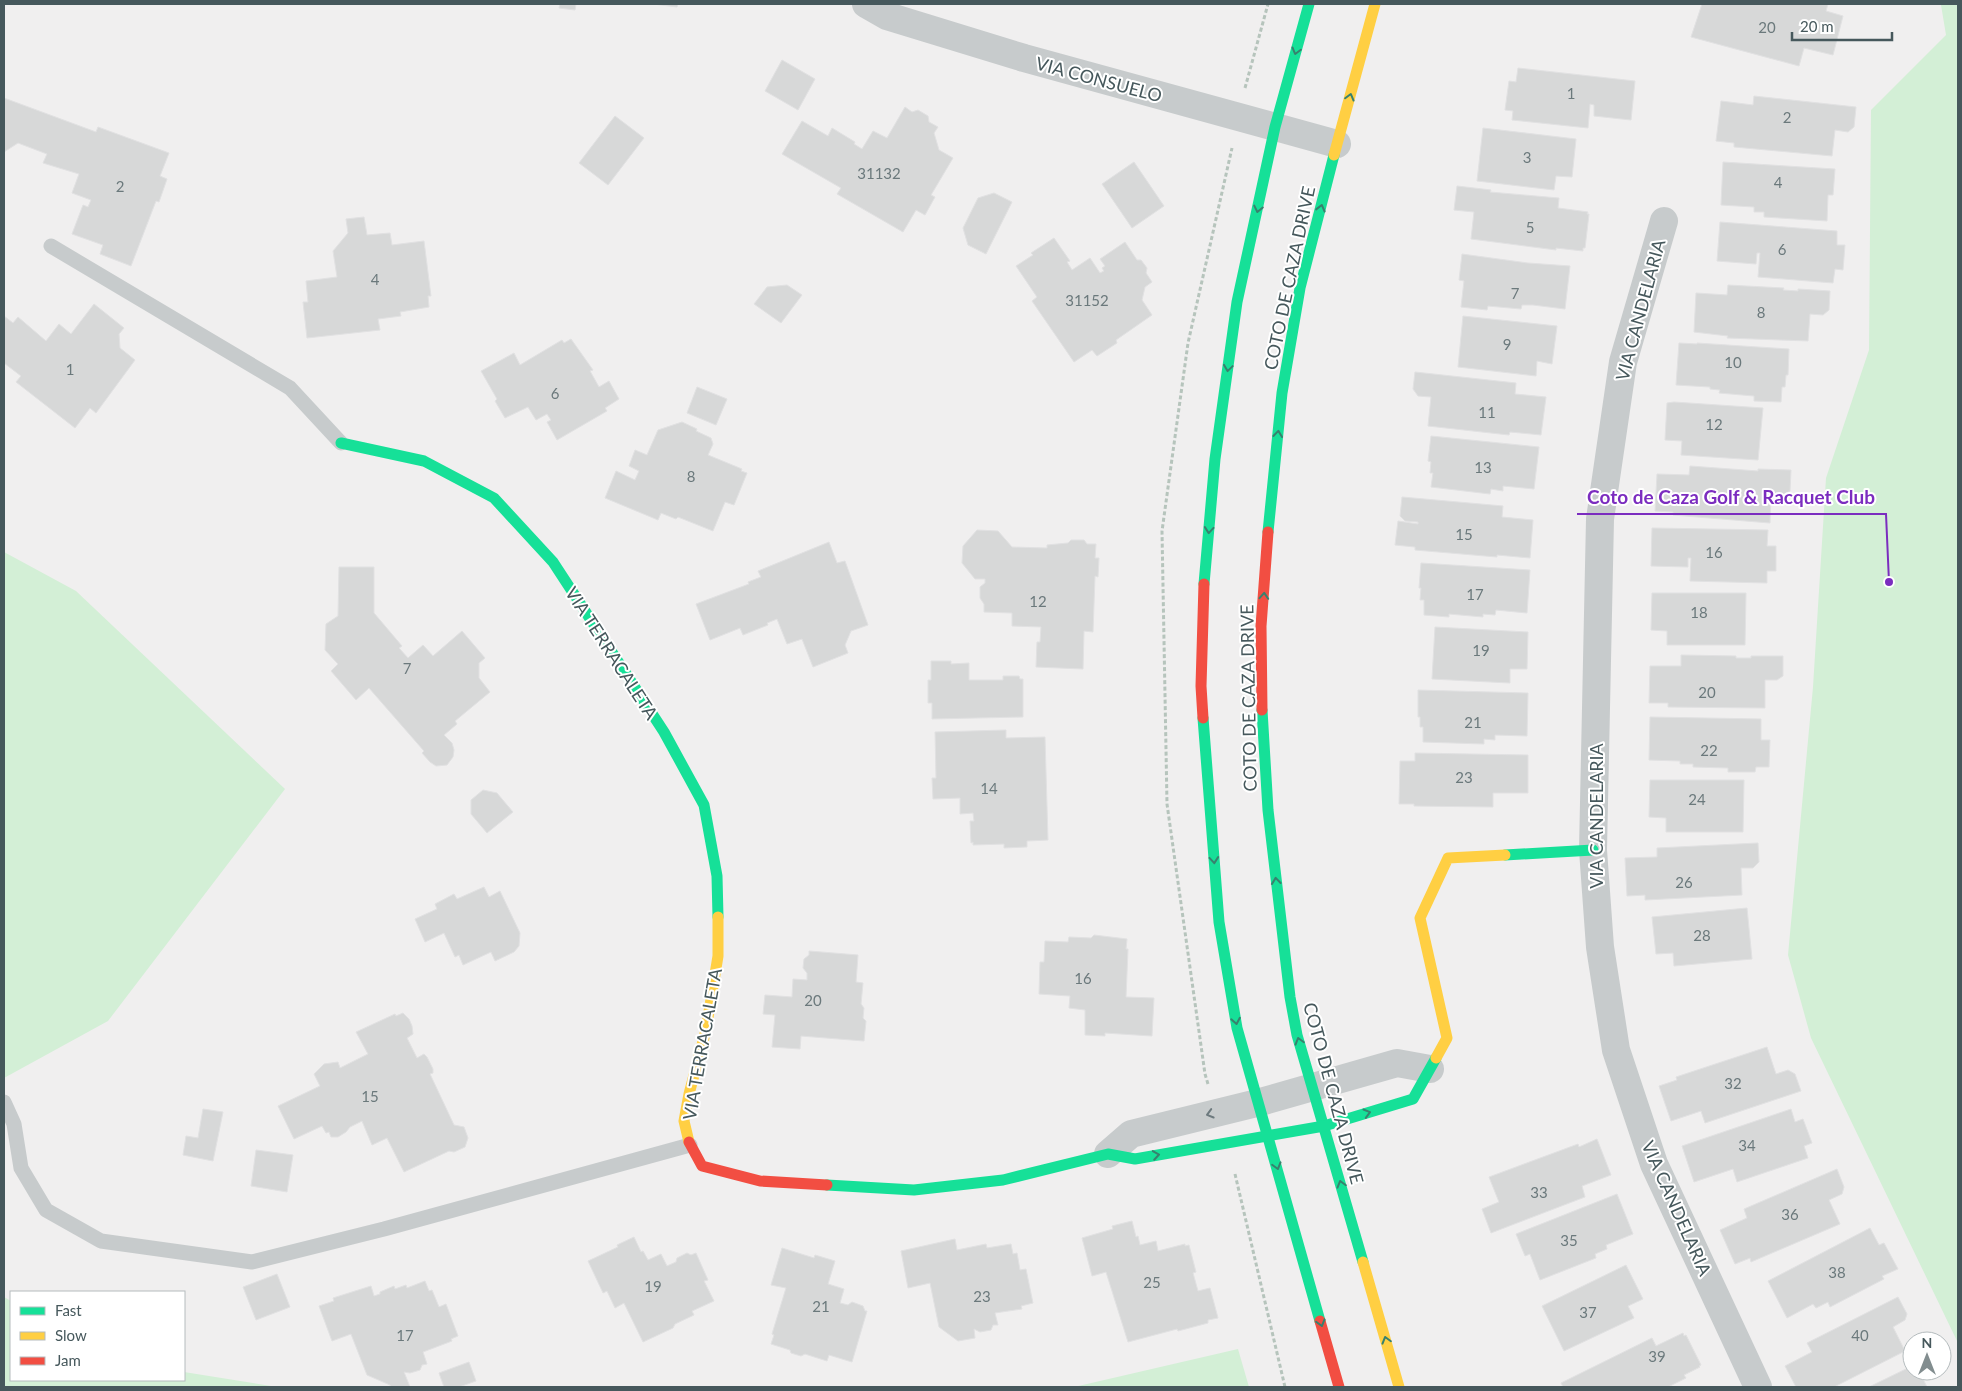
<svg xmlns="http://www.w3.org/2000/svg" width="1962" height="1391" font-family="Lato,sans-serif">
<style>
.green{fill:#d3efd6}
.building{fill:#d7d8d8;stroke:#e1e1e2}
.lines{fill:none;stroke-linecap:round;stroke-linejoin:round}
.path{stroke:#b6c4bc;stroke-width:3;stroke-dasharray:4 2.5;stroke-linecap:butt}
.lane{stroke:#c7cbcc;stroke-width:15}
.street{stroke:#c7cbcc;stroke-width:28}
.fast{stroke:#16e098;stroke-width:11}
.slow{stroke:#ffcf43;stroke-width:11}
.jam{stroke:#f24e42;stroke-width:11}
.oneway{stroke:#38816e}
.oneway2{stroke:#6d7a7e}
.labels{text-anchor:middle;dominant-baseline:central;stroke-width:4;stroke-linejoin:round;paint-order:stroke}
.number-label{font-size:15px;fill:#6b797c}
.street-label{font-size:18px;fill:#46585c;stroke:#fff}
.leader{fill:none;stroke:#7b2cbf;stroke-width:2}
.callout-dot{fill:#7b2cbf;stroke:#fff;stroke-width:2}
.callout-label{font-size:19px;text-anchor:middle;font-weight:bold;fill:#7b2cbf;stroke:#fff;stroke-width:4;stroke-linejoin:round;paint-order:stroke}
</style>
<rect width="100%" height="100%" fill="#f0efef"/>
<g class="green">
<polygon points="1945,4 1958,4 1958,1343 1811,1038 1788,955 1813,687 1826,478 1869,350 1871,110 1946,35 1941,5"/>
<polygon points="4,552 76,591 285,789 108,1021 4,1078"/>
<polygon points="4,1297 11,1301 11,1380 184,1380 184,1372 277,1387 4,1387"/>
<polygon points="1238,1349 1249,1387 1074,1387"/>
</g>
<g class="building">
<polygon points="560,4 576,4 575,10 559,8"/>
<polygon points="653,4 678,4 677,7"/>
<polygon points="1702,4 1828,4 1826,11 1843,16 1833,55 1804,48 1799,66 1691,37"/>
<polygon points="782,60 815,79 798,110 765,91"/>
<polygon points="1518,68 1635,81 1631,120 1594,116 1594,105 1590,104 1588,128 1512,120 1513,111 1505,110 1509,81 1516,82"/>
<polygon points="1754,96 1856,107 1854,127 1848,132 1835,130 1832,156 1734,147 1734,143 1716,141 1721,101 1753,105"/>
<polygon points="4,98 96,132 98,127 169,153 160,176 167,179 159,202 156,201 131,266 100,254 103,245 72,234 83,205 88,207 91,200 72,193 79,174 43,163 47,154 18,143 4,152"/>
<polygon points="905,107 912,112 918,110 928,116 929,122 938,127 934,133 939,150 953,158 931,195 935,197 925,215 916,210 903,232 837,194 841,188 782,154 802,121 828,136 832,128 855,142 854,144 862,149 873,131 887,138"/>
<polygon points="615,116 644,138 608,185 579,163"/>
<polygon points="1483,128 1576,139 1572,177 1556,176 1554,190 1477,181"/>
<polygon points="1134,162 1164,206 1132,228 1102,184"/>
<polygon points="1723,162 1835,169 1833,195 1828,195 1827,221 1764,217 1764,212 1754,212 1754,207 1721,205"/>
<polygon points="1457,186 1491,190 1490,192 1559,198 1558,208 1588,212 1587,214 1589,214 1585,248 1583,248 1583,251 1556,248 1556,250 1471,239 1474,212 1454,210"/>
<polygon points="994,193 1012,202 986,254 968,245 963,228 978,198"/>
<polygon points="364,217 367,235 390,233 392,245 424,241 431,296 428,296 429,307 400,312 401,316 378,319 380,330 307,338 303,302 308,302 306,281 337,277 333,251 348,233 346,219"/>
<polygon points="1720,222 1837,231 1837,245 1845,245 1843,270 1835,269 1833,283 1758,277 1760,253 1757,253 1756,264 1717,261"/>
<polygon points="1054,238 1070,261 1067,262 1072,270 1090,258 1100,273 1104,271 1102,268 1105,266 1100,259 1125,242 1137,260 1141,260 1147,268 1146,273 1152,282 1145,287 1142,300 1152,315 1116,340 1117,343 1097,356 1092,350 1074,362 1032,301 1037,297 1016,266 1033,255 1031,253"/>
<polygon points="1462,254 1528,263 1570,266 1565,309 1533,305 1522,305 1521,309 1488,306 1487,310 1461,307 1464,281 1459,280"/>
<polygon points="787,285 802,295 781,323 754,304 767,287"/>
<polygon points="1728,285 1784,288 1783,290 1798,291 1798,289 1830,291 1829,310 1823,315 1810,314 1808,341 1727,338 1728,336 1694,332 1696,293 1727,295"/>
<polygon points="94,304 124,328 119,334 120,348 135,360 96,413 90,408 75,428 16,382 21,376 4,363 4,316 13,323 18,317 46,341 59,324 71,334"/>
<polygon points="1463,316 1557,326 1552,364 1537,361 1536,376 1458,367"/>
<polygon points="571,339 593,370 590,371 599,387 609,381 619,399 605,408 607,411 557,440 547,422 551,420 547,414 536,420 528,407 505,418 495,401 497,399 481,371 514,353 520,365 562,340 564,343"/>
<polygon points="1679,343 1697,344 1697,343 1789,349 1788,375 1786,375 1785,387 1782,387 1781,402 1754,401 1754,396 1719,393 1720,390 1710,389 1710,387 1676,385"/>
<polygon points="1415,372 1516,383 1515,394 1546,397 1541,435 1510,432 1509,435 1428,426 1431,397 1418,396 1413,389"/>
<polygon points="697,387 727,399 716,425 687,413"/>
<polygon points="1674,402 1763,408 1758,460 1681,455 1682,441 1665,440 1667,403"/>
<polygon points="682,422 697,429 696,431 711,438 713,444 708,455 742,469 741,471 747,473 734,505 725,502 713,531 678,517 676,519 661,513 658,520 605,498 616,471 635,480 639,471 629,466 635,450 647,455 658,430"/>
<polygon points="1431,436 1539,447 1534,489 1503,486 1503,491 1491,489 1490,494 1431,487 1433,473 1430,473 1431,462 1428,461"/>
<polygon points="1690,466 1758,471 1758,469 1791,470 1790,491 1782,496 1771,496 1770,523 1673,515 1673,512 1655,511 1657,474 1689,475"/>
<polygon points="1402,497 1503,506 1502,517 1533,520 1530,558 1497,555 1497,557 1415,550 1415,547 1395,545 1398,521 1418,524 1418,522 1405,521 1400,516"/>
<polygon points="1652,528 1768,530 1767,546 1776,546 1776,571 1767,571 1767,583 1690,581 1691,558 1688,558 1688,567 1651,566"/>
<polygon points="977,530 998,531 1012,547 1047,548 1047,545 1068,543 1071,540 1084,540 1087,544 1096,544 1095,558 1099,558 1098,577 1095,576 1093,632 1084,631 1083,669 1036,667 1037,642 1040,642 1041,627 1012,626 1012,613 984,612 984,604 980,598 980,587 985,583 985,579 975,579 962,563 963,546"/>
<polygon points="829,542 837,563 845,561 868,625 851,631 845,645 848,653 813,667 802,639 787,644 777,619 767,623 768,625 743,635 740,628 710,640 696,604 749,584 748,582 761,577 758,571"/>
<polygon points="1421,563 1530,570 1527,613 1496,610 1495,615 1483,614 1483,617 1449,614 1449,617 1424,615 1424,600 1420,600 1421,588 1419,588"/>
<polygon points="339,567 374,567 374,613 402,646 399,648 408,658 423,645 433,656 462,631 485,658 479,663 479,678 490,692 455,721 457,724 444,735 452,743 454,750 453,757 447,765 436,766 430,762 422,753 424,751 369,688 356,700 331,671 338,664 325,650 326,624 338,616"/>
<polygon points="1652,593 1746,593 1745,645 1667,645 1667,631 1651,630"/>
<polygon points="1435,627 1528,632 1527,669 1510,669 1510,683 1432,679"/>
<polygon points="1681,655 1736,656 1736,658 1751,658 1751,656 1783,656 1783,676 1777,680 1765,680 1765,708 1668,707 1668,703 1649,703 1650,666 1681,666"/>
<polygon points="931,661 951,661 951,664 969,663 969,680 1003,680 1003,676 1019,676 1020,679 1023,679 1023,717 932,719 932,703 928,703 928,680 931,680"/>
<polygon points="1418,690 1528,693 1527,736 1495,735 1495,740 1484,739 1484,744 1423,742 1423,727 1420,727 1420,717 1418,717"/>
<polygon points="1650,717 1761,719 1761,740 1770,740 1769,767 1756,767 1755,772 1728,772 1728,768 1693,767 1693,764 1680,764 1680,761 1649,760"/>
<polygon points="1006,730 1006,738 1045,737 1048,840 1027,841 1027,847 1004,848 1004,844 973,845 973,842 971,843 970,821 974,821 973,813 960,814 960,798 933,799 932,778 936,778 935,732"/>
<polygon points="1415,753 1528,755 1528,793 1493,793 1493,807 1414,806 1414,804 1399,804 1400,761 1415,761"/>
<polygon points="1650,780 1744,780 1743,832 1666,832 1666,818 1649,817"/>
<polygon points="483,790 497,793 513,812 487,833 471,814 471,800"/>
<polygon points="1758,843 1759,862 1753,868 1741,868 1742,895 1645,900 1645,895 1627,896 1625,858 1657,857 1657,848"/>
<polygon points="484,887 489,897 500,891 520,933 519,946 514,952 495,961 491,952 463,965 459,955 455,957 444,933 425,942 415,919 437,909 435,904 454,894 457,899"/>
<polygon points="1747,908 1752,959 1674,966 1673,953 1656,954 1652,917"/>
<polygon points="1094,935 1127,939 1126,949 1128,949 1126,997 1154,998 1152,1036 1105,1033 1105,1036 1085,1035 1085,1010 1069,1008 1070,996 1039,994 1040,962 1044,962 1045,941 1068,942 1069,937 1091,938"/>
<polygon points="809,951 858,955 856,982 863,983 861,1004 864,1008 863,1018 866,1021 864,1041 801,1036 800,1049 772,1047 775,1015 763,1014 765,995 792,997 793,979 807,980 807,973 803,968 804,959 809,955"/>
<polygon points="403,1013 409,1019 412,1026 413,1034 407,1038 417,1058 424,1054 427,1057 433,1069 433,1073 430,1074 454,1125 464,1127 468,1138 465,1147 454,1152 449,1151 404,1172 387,1138 372,1145 362,1121 350,1127 346,1132 338,1137 331,1137 329,1132 326,1133 322,1126 294,1139 278,1106 320,1086 314,1074 324,1064 338,1062 340,1068 368,1054 356,1032 395,1014 396,1016"/>
<polygon points="1767,1047 1776,1074 1788,1070 1795,1074 1801,1091 1705,1123 1701,1111 1671,1121 1659,1086 1677,1080 1676,1077"/>
<polygon points="203,1109 223,1112 213,1161 183,1155 186,1136 198,1138"/>
<polygon points="1791,1109 1795,1122 1803,1119 1812,1143 1804,1146 1808,1158 1737,1182 1733,1169 1694,1182 1682,1146"/>
<polygon points="1597,1139 1611,1175 1582,1186 1585,1197 1491,1233 1482,1209 1499,1202 1489,1177 1578,1144 1579,1147"/>
<polygon points="256,1150 293,1155 287,1192 251,1186"/>
<polygon points="1837,1169 1844,1187 1842,1194 1829,1200 1840,1224 1751,1262 1750,1258 1735,1264 1720,1230 1747,1218 1744,1209"/>
<polygon points="1617,1194 1633,1234 1606,1245 1607,1249 1595,1254 1596,1258 1540,1280 1530,1254 1525,1256 1516,1234"/>
<polygon points="1132,1221 1136,1237 1138,1236 1140,1245 1156,1241 1158,1251 1185,1244 1185,1246 1189,1245 1196,1272 1193,1273 1198,1291 1210,1288 1218,1318 1208,1320 1208,1323 1178,1331 1177,1329 1128,1342 1106,1272 1092,1276 1082,1238 1113,1229 1112,1226"/>
<polygon points="1870,1228 1879,1245 1884,1243 1898,1269 1882,1276 1884,1279 1830,1307 1828,1302 1816,1308 1813,1304 1787,1318 1768,1281"/>
<polygon points="634,1237 641,1252 643,1251 648,1260 661,1254 667,1266 676,1262 677,1258 687,1253 691,1255 696,1253 708,1280 704,1281 714,1301 692,1311 694,1315 675,1324 673,1328 643,1342 624,1303 615,1308 607,1291 603,1293 588,1261 618,1247 617,1245"/>
<polygon points="955,1239 957,1250 986,1244 987,1248 1011,1244 1013,1254 1017,1253 1020,1270 1026,1269 1033,1303 1021,1306 1022,1309 995,1313 998,1325 993,1325 991,1330 980,1332 974,1329 975,1338 958,1341 939,1327 930,1283 908,1288 901,1251"/>
<polygon points="782,1248 814,1258 815,1255 835,1261 828,1284 844,1289 840,1303 848,1305 852,1302 863,1306 865,1311 867,1311 852,1362 829,1355 827,1361 805,1354 801,1356 791,1353 790,1350 771,1344 774,1335 772,1334 786,1288 771,1285"/>
<polygon points="1626,1265 1643,1299 1628,1306 1634,1318 1564,1351 1542,1306"/>
<polygon points="277,1274 290,1307 256,1320 243,1287"/>
<polygon points="425,1281 429,1291 432,1290 439,1307 446,1304 458,1336 451,1339 452,1341 423,1352 427,1364 422,1365 420,1370 410,1373 404,1372 410,1387 391,1387 390,1385 367,1375 351,1334 332,1341 319,1306 334,1301 333,1298 371,1286 374,1296 380,1294 380,1292 394,1286 395,1289 406,1285 407,1288"/>
<polygon points="1898,1297 1907,1314 1905,1320 1893,1327 1905,1351 1834,1387 1796,1387 1785,1366 1812,1352 1807,1343"/>
<polygon points="1683,1333 1684,1336 1686,1335 1701,1365 1699,1366 1700,1367 1684,1375 1686,1378 1668,1387 1563,1387 1561,1383 1652,1338 1656,1346"/>
<polygon points="469,1362 476,1381 459,1387 444,1387 439,1373"/>
<polygon points="1912,1366 1912,1371 1919,1371 1927,1387 1869,1387"/>
</g>
<g class="lines">
<g class="path">
<polyline points="1245,88 1268,4"/>
<polyline points="1208,1084 1205,1074 1167,804 1162,531 1188,343 1232,148"/>
<polyline points="1235,1174 1285,1387"/>
</g>
<g class="lane">
<polyline points="51,246 290,388 341,443"/>
<polyline points="4,1102 14,1124 21,1168 46,1210 101,1241 252,1262 384,1229 690,1145"/>
</g>
<g class="street">
<polyline points="866,4 887,16 1024,58 1337,144"/>
<polyline points="1664,221 1623,362 1600,519 1593,850 1600,947 1616,1050 1654,1164 1758,1387"/>
<polyline points="1108,1154 1131,1134 1257,1103 1397,1063 1430,1069"/>
</g>
<g class="fast">
<polyline points="341,443 424,461 494,498 553,562 664,732 704,805 717,876 718,917"/>
<polyline points="1268,532 1282,393 1300,288 1334,155"/>
<polyline points="1204,584 1215,459 1237,302 1275,127 1309,4"/>
<polyline points="1262,710 1268,810 1290,997 1297,1035 1363,1262"/>
<polyline points="1203,718 1219,922 1237,1028 1320,1321"/>
<polyline points="1505,855 1593,850"/>
<polyline points="827,1185 914,1190 1003,1180 1108,1154 1135,1159 1324,1126 1413,1099 1436,1058"/>
</g>
<g class="slow">
<polyline points="1334,155 1375,4"/>
<polyline points="1436,1058 1447,1038 1420,918 1448,858 1505,855"/>
<polyline points="689,1142 684,1121 689,1094 706,1030 718,956 718,917"/>
<polyline points="1363,1262 1399,1387"/>
</g>
<g class="jam">
<polyline points="1262,710 1261,626 1268,532"/>
<polyline points="1203,718 1201,686 1204,584"/>
<polyline points="689,1142 702,1166 760,1181 827,1185"/>
<polyline points="1320,1321 1339,1387"/>
</g>
</g>
<defs><path id="oneway-chevron" d="M-2-3.5L2.5 0L-2 3.5" fill="none" stroke-width="1.6" stroke-linecap="round" stroke-linejoin="round" transform="scale(1.25)"/></defs>
<g class="oneway">
<use href="#oneway-chevron" transform="translate(1296 51) rotate(105)"/>
<use href="#oneway-chevron" transform="translate(1350 97) rotate(-75)"/>
<use href="#oneway-chevron" transform="translate(1321 208) rotate(-76)"/>
<use href="#oneway-chevron" transform="translate(1258 209) rotate(102)"/>
<use href="#oneway-chevron" transform="translate(1228 368) rotate(98)"/>
<use href="#oneway-chevron" transform="translate(1278 434) rotate(-84)"/>
<use href="#oneway-chevron" transform="translate(1209 530) rotate(95)"/>
<use href="#oneway-chevron" transform="translate(1264 596) rotate(-86)"/>
<use href="#oneway-chevron" transform="translate(1214 860) rotate(85)"/>
<use href="#oneway-chevron" transform="translate(1276 881) rotate(-96)"/>
<use href="#oneway-chevron" transform="translate(1236 1021) rotate(80)"/>
<use href="#oneway-chevron" transform="translate(1299 1041) rotate(-106)"/>
<use href="#oneway-chevron" transform="translate(1367 1113) rotate(-16)"/>
<use href="#oneway-chevron" transform="translate(1156 1155) rotate(-9)"/>
<use href="#oneway-chevron" transform="translate(1277 1166) rotate(74)"/>
<use href="#oneway-chevron" transform="translate(1341 1184) rotate(-106)"/>
<use href="#oneway-chevron" transform="translate(1321 1323) rotate(74)"/>
<use href="#oneway-chevron" transform="translate(1386 1340) rotate(-106)"/>
</g>
<use class="oneway2" href="#oneway-chevron" transform="translate(1210 1114) rotate(164)"/>
<g class="labels">
<g class="number-label">
<text x="1767" y="27">20</text>
<text x="1571" y="93">1</text>
<text x="1787" y="117">2</text>
<text x="1527" y="157">3</text>
<text x="879" y="173">31132</text>
<text x="1778" y="182">4</text>
<text x="120" y="186">2</text>
<text x="1530" y="227">5</text>
<text x="1782" y="249">6</text>
<text x="375" y="279">4</text>
<text x="1515" y="293">7</text>
<text x="1087" y="300">31152</text>
<text x="1761" y="312">8</text>
<text x="1507" y="344">9</text>
<text x="1733" y="362">10</text>
<text x="70" y="369">1</text>
<text x="555" y="393">6</text>
<text x="1487" y="412">11</text>
<text x="1714" y="424">12</text>
<text x="1483" y="467">13</text>
<text x="691" y="476">8</text>
<text x="1464" y="534">15</text>
<text x="1714" y="552">16</text>
<text x="1475" y="594">17</text>
<text x="1038" y="601">12</text>
<text x="1699" y="612">18</text>
<text x="1481" y="650">19</text>
<text x="407" y="668">7</text>
<text x="1707" y="692">20</text>
<text x="1473" y="722">21</text>
<text x="1709" y="750">22</text>
<text x="1464" y="777">23</text>
<text x="989" y="788">14</text>
<text x="1697" y="799">24</text>
<text x="1684" y="882">26</text>
<text x="1702" y="935">28</text>
<text x="1083" y="978">16</text>
<text x="813" y="1000">20</text>
<text x="1733" y="1083">32</text>
<text x="370" y="1096">15</text>
<text x="1747" y="1145">34</text>
<text x="1539" y="1192">33</text>
<text x="1790" y="1214">36</text>
<text x="1569" y="1240">35</text>
<text x="1837" y="1272">38</text>
<text x="1152" y="1282">25</text>
<text x="653" y="1286">19</text>
<text x="982" y="1296">23</text>
<text x="821" y="1306">21</text>
<text x="1588" y="1312">37</text>
<text x="405" y="1335">17</text>
<text x="1860" y="1335">40</text>
<text x="1657" y="1356">39</text>
</g>
<g class="street-label">
<text transform="translate(1099 79) rotate(15)">VIA CONSUELO</text>
<text transform="translate(1289 278) rotate(-78)">COTO DE CAZA DRIVE</text>
<text transform="translate(1640 310) rotate(-75)">VIA CANDELARIA</text>
<text transform="translate(612 653) rotate(57)">VIA TERRACALETA</text>
<text transform="translate(1248 698) rotate(-91)">COTO DE CAZA DRIVE</text>
<text transform="translate(1596 816) rotate(-90)">VIA CANDELARIA</text>
<text transform="translate(702 1044) rotate(-80)">VIA TERRACALETA</text>
<text transform="translate(1334 1093) rotate(75)">COTO DE CAZA DRIVE</text>
<text transform="translate(1677 1208) rotate(66)">VIA CANDELARIA</text>
</g>
</g>
<path class="leader" d="M1889 582L1886 514H1577"/>
<circle class="callout-dot" cx="1889" cy="582" r="5"/>
<g class="callout-label">
<text x="1731" y="504">Coto de Caza Golf &amp; Racquet Club</text>
</g>
<rect width="1962" height="1391" fill="none" stroke="#46585c" stroke-width="10"/>
<rect x="10" y="1291" width="175" height="90" fill="#ffffff" stroke="#b5bcbe"/>
<rect x="20" y="1307" width="25" height="8" fill="#16e098" stroke="#b5bcbe"/>
<text x="55" y="1316" font-size="15" fill="#46585c">Fast</text>
<rect x="20" y="1332" width="25" height="8" fill="#ffcf43" stroke="#b5bcbe"/>
<text x="55" y="1341" font-size="15" fill="#46585c">Slow</text>
<rect x="20" y="1357" width="25" height="8" fill="#f24e42" stroke="#b5bcbe"/>
<text x="55" y="1366" font-size="15" fill="#46585c">Jam</text>
<g transform="translate(1927 1356)"><circle r="24" fill="#ffffff" stroke="#b5bcbe"/>
<path d="M0-4L9 19L0 12L-9 19Z" fill="#828d8f"/>
<text y="-8" font-size="14" font-weight="bold" text-anchor="middle" fill="#46585c">N</text>
</g>
<path d="M1792 32v8h100v-8" fill="none" stroke="#46585c" stroke-width="2.5"/>
<text x="1800" y="32" font-size="15" fill="#46585c" stroke="#ffffff" stroke-width="4" paint-order="stroke">20 m</text>
</svg>
